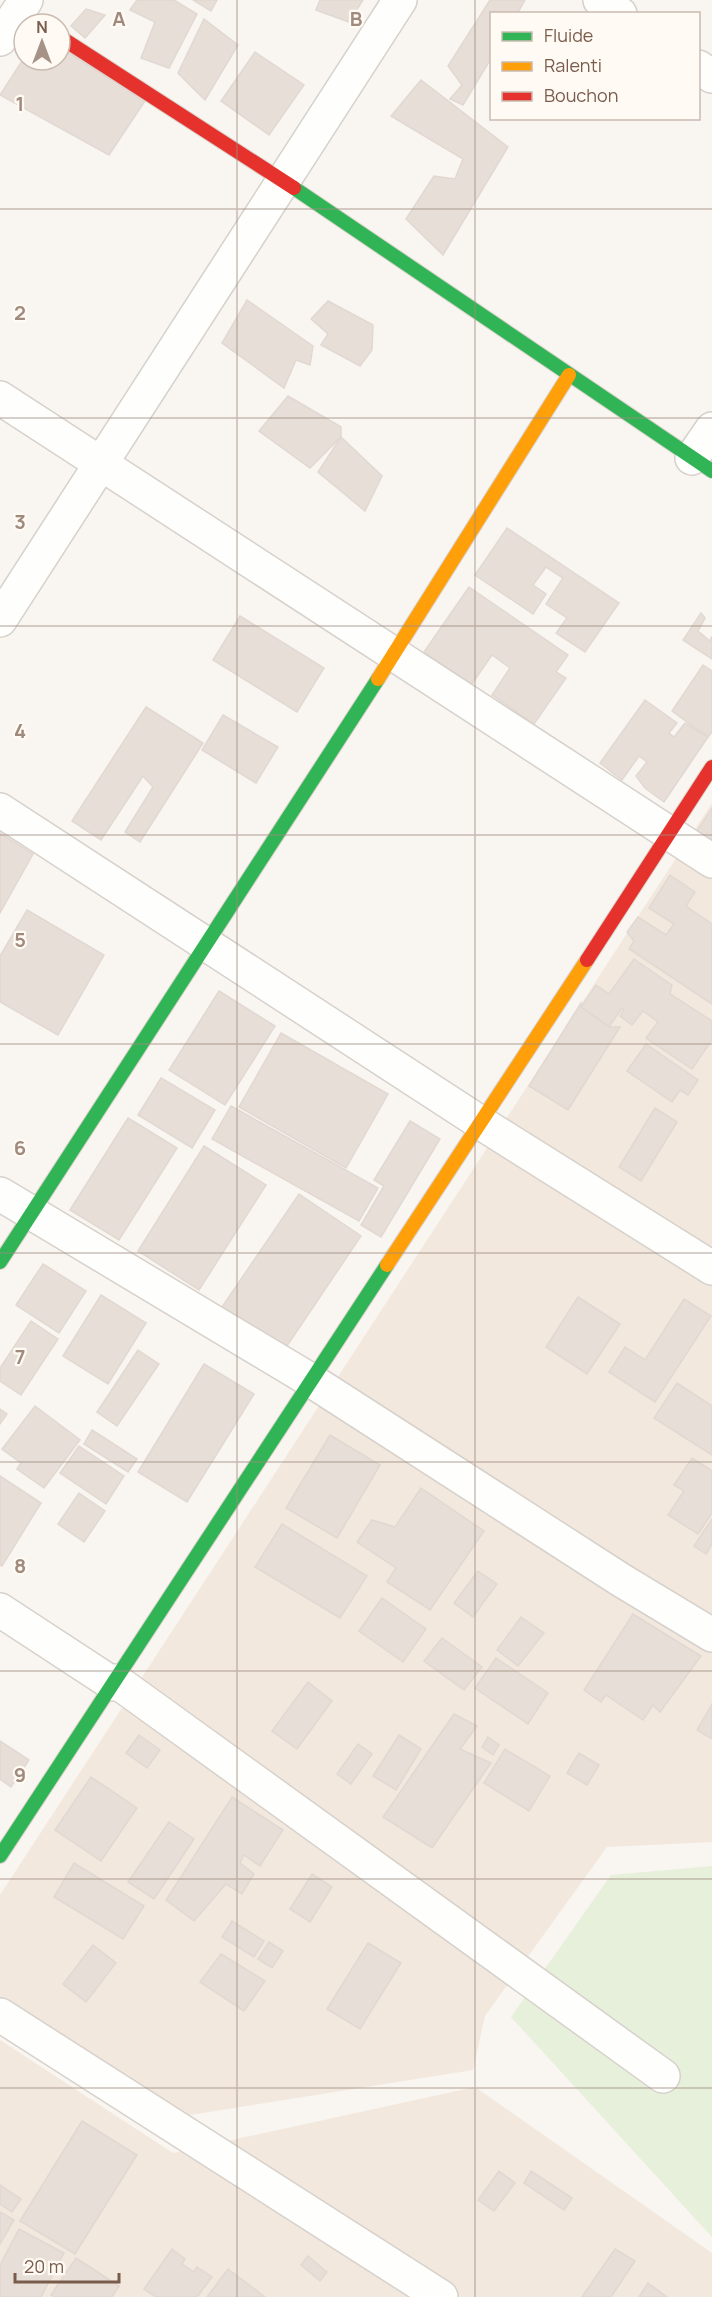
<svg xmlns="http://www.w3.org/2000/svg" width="712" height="2297" font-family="Manrope,sans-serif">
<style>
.residential{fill:#f2e8de}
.green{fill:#e7f0db}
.building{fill:#e6ded7;stroke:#e2d8d2;stroke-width:1.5}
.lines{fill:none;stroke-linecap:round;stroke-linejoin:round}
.street-casing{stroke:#d7d1cb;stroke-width:36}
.fast-casing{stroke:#d9d2cb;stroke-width:16}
.slow-casing{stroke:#d9d2cb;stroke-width:16}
.jam-casing{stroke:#d9d2cb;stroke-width:16}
.street{stroke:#fefefd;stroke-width:33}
.fast{stroke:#30b455;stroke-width:14}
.slow{stroke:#ff9f0a;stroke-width:14}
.jam{stroke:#e5322d;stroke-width:14}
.grid{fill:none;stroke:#9f8a7d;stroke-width:1.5;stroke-opacity:0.55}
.grid-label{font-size:20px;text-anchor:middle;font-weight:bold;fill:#9f8a7d;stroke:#fffaf3;stroke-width:4.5;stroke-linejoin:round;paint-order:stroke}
</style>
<rect width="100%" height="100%" fill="#f9f5f0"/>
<g class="residential">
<polygon points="712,803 712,1842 607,1847 485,2016 473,2070 190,2115 0,1999 0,1895"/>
<polygon points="0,2040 173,2153 475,2087 712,2253 712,2297 0,2297"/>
</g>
<polygon class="green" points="712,1866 712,2237 511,2017 611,1875"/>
<g class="building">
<polygon points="137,0 174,0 197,14 169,68 141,58 155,22 130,10"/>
<polygon points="193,0 217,0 211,11"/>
<polygon points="320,0 363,0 349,22 316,10"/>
<polygon points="490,0 525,0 517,14 492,14 492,57 463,105 450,99 462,85 448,66"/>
<polygon points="86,9 105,15 85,38 71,26"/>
<polygon points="204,19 238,45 205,100 178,73"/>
<polygon points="60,47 145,101 109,155 0,95 24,58 60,60"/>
<polygon points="255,52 304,85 269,135 221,101"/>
<polygon points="421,80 508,147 443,255 406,219 434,176 455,179 463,159 391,116"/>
<polygon points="247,300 313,346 310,365 296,360 284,388 222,343"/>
<polygon points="328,301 373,325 372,350 360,366 321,345 328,334 311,319"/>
<polygon points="288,396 341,427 341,437 310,468 259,431"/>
<polygon points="341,437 382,476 365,511 318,472"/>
<polygon points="507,528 619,603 585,652 556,633 567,618 546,604 563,578 546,567 533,585 546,594 533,614 475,575"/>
<polygon points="469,587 568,655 556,672 566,678 534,724 492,695 510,668 492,655 472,684 424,652"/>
<polygon points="701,613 705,618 698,631 710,641 712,636 712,659 683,640"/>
<polygon points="240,616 324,668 297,712 213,660"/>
<polygon points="703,665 712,671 712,732 708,737 672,711"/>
<polygon points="645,700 677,723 669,733 674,737 685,723 708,737 664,802 645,788 636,776 647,762 639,756 622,780 600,763"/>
<polygon points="146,707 203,743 140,842 125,832 153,787 143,776 101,840 72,821"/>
<polygon points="223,715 278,747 256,783 202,750"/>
<polygon points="712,808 712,847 693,837"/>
<polygon points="0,833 33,854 0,913"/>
<polygon points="670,875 695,892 686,906 712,924 712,1004 629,949 634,941 627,932 638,917 666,935 674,924 649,908"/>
<polygon points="27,910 104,955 58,1035 0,1002 0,956"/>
<polygon points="634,959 672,985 670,994 712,1021 712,1040 692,1069 646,1038 658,1022 643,1011 632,1025 620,1016 624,1009 622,1008 609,1027 581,1007 596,985 609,994"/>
<polygon points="219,991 275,1026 225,1105 169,1070"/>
<polygon points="581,1003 581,1007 609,1027 620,1027 568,1110 529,1086"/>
<polygon points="281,1033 388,1094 346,1168 239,1107"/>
<polygon points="646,1044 698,1080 688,1095 680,1090 672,1102 627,1071"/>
<polygon points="161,1078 215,1110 192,1148 138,1115"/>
<polygon points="231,1106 378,1188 359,1221 212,1139"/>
<polygon points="655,1108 677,1122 641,1181 619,1167"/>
<polygon points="128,1118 177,1148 119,1240 70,1210"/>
<polygon points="410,1121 440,1139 381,1237 361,1225 384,1186 374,1180"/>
<polygon points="204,1146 266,1185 199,1290 138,1251"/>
<polygon points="299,1194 361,1236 285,1349 222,1307"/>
<polygon points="43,1264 86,1291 59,1333 16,1305"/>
<polygon points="101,1295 146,1323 108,1384 63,1356"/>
<polygon points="578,1297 620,1324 587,1374 546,1347"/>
<polygon points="684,1299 711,1316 655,1402 609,1372 625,1347 645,1360"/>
<polygon points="31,1321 58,1339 21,1395 0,1381 0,1368"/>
<polygon points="138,1350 159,1364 117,1426 97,1412"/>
<polygon points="204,1364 254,1394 187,1502 138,1472"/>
<polygon points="677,1383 712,1406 712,1455 654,1418"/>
<polygon points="35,1406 80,1440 44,1488 17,1469 21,1463 2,1449"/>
<polygon points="0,1409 7,1414 0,1424"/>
<polygon points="92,1430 137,1459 128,1472 84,1444"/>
<polygon points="330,1435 380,1465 337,1538 286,1508"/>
<polygon points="79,1446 124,1476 106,1504 60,1473"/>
<polygon points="692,1458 712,1471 712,1513 698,1534 668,1515 684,1491 674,1485"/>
<polygon points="0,1476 41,1503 2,1566 0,1565"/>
<polygon points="421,1488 484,1531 430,1610 387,1582 396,1568 357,1542 372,1520 395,1527"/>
<polygon points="79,1493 105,1511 84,1542 58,1524"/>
<polygon points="712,1519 712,1544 706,1554 694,1546"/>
<polygon points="282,1524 367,1576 340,1618 255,1567"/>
<polygon points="478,1571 497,1584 473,1617 454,1603"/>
<polygon points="382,1598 426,1629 403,1662 359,1631"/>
<polygon points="633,1614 701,1656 660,1712 653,1705 643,1720 606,1695 601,1702 584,1690"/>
<polygon points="521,1617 544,1633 518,1666 497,1650"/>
<polygon points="442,1638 482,1667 464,1690 424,1661"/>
<polygon points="496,1658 548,1693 528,1724 475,1688"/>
<polygon points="308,1682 332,1701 297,1749 272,1731"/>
<polygon points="712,1704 712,1739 697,1730"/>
<polygon points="454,1714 477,1726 460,1749 491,1763 432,1848 383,1817"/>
<polygon points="139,1735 160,1750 147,1768 126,1753"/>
<polygon points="399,1735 421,1749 396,1790 373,1776"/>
<polygon points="488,1737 499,1745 493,1755 482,1747"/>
<polygon points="0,1741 29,1760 11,1787 0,1779"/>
<polygon points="358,1744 372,1754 351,1784 337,1774"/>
<polygon points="505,1749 550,1776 529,1811 484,1783"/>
<polygon points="579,1753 599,1765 587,1785 567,1773"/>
<polygon points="91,1777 137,1808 101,1861 55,1830"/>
<polygon points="232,1797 283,1830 260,1866 244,1855 240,1863 254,1874 242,1894 226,1884 194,1921 166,1900"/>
<polygon points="169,1822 194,1839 154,1899 128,1882"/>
<polygon points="74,1863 144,1906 123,1939 54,1897"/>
<polygon points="312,1874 332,1887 310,1922 290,1909"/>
<polygon points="232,1921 264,1941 254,1957 222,1937"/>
<polygon points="269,1942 283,1951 272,1968 258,1959"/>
<polygon points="368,1943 401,1963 360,2029 327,2009"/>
<polygon points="93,1945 116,1963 86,2002 63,1984"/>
<polygon points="221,1954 265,1981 244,2011 200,1982"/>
<polygon points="82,2121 137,2155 75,2254 20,2221"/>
<polygon points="499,2171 515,2183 494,2211 478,2200"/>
<polygon points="531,2171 572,2198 564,2210 524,2183"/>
<polygon points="0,2185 21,2199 12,2212 0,2204"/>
<polygon points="0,2212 14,2220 0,2244"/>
<polygon points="19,2229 64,2253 41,2297 0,2297 0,2265"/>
<polygon points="172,2249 185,2259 182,2264 194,2272 197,2267 212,2277 197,2297 156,2297 144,2289"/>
<polygon points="615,2249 635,2261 611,2297 582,2297"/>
<polygon points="308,2256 327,2272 320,2281 301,2265"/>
<polygon points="76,2258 119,2286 112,2297 55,2297 51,2295"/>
<polygon points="228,2269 265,2297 207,2297"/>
<polygon points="648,2283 667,2297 639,2297"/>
</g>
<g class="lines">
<defs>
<g id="street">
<polyline points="600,0 620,14"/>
<polyline points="0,39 26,0"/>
<polyline points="698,67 712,76"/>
<polyline points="0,398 712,861"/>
<polyline points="692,458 712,429"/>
<polyline points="0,620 400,0"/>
<polyline points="0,810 481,1123 712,1268"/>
<polyline points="0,1194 312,1381 621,1580 712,1635"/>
<polyline points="0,1610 113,1684"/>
<polyline points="116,1681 663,2076"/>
<polyline points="0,2015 441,2297"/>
</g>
<g id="fast">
<polyline points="294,188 712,471"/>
<polyline points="0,1262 378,679"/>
<polyline points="0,1856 387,1265"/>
</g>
<g id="slow">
<polyline points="378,679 569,375"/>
<polyline points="387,1265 587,960"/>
</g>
<g id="jam">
<polyline points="60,37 294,188"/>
<polyline points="587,960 712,767"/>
</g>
</defs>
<use href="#street" class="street-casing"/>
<use href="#fast" class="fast-casing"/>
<use href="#slow" class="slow-casing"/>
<use href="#jam" class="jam-casing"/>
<use href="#street" class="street"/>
<use href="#fast" class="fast"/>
<use href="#slow" class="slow"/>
<use href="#jam" class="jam"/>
</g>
<path class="grid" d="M237 0V2297M475 0V2297M0 209H712M0 418H712M0 626H712M0 835H712M0 1044H712M0 1253H712M0 1462H712M0 1671H712M0 1879H712M0 2088H712"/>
<g class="grid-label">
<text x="119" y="26">A</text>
<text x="356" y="26">B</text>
<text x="20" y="111">1</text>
<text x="20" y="320">2</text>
<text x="20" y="529">3</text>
<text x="20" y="738">4</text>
<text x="20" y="947">5</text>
<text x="20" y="1155">6</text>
<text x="20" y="1364">7</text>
<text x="20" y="1573">8</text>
<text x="20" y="1782">9</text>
</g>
<rect x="490" y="12" width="210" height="108" fill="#fffaf3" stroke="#cabbb1" stroke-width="1.5"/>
<rect x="502" y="32" width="30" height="9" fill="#30b455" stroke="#cabbb1" stroke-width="1.5"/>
<text x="544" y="42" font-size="18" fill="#7a5c4d">Fluide</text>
<rect x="502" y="62" width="30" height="9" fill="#ff9f0a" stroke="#cabbb1" stroke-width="1.5"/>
<text x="544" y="72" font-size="18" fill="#7a5c4d">Ralenti</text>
<rect x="502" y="92" width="30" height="9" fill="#e5322d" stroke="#cabbb1" stroke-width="1.5"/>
<text x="544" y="102" font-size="18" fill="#7a5c4d">Bouchon</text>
<g transform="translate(42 42)"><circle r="28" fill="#fffaf3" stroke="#cabbb1" stroke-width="1.5"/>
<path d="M0-4.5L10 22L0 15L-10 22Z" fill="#a69286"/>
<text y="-9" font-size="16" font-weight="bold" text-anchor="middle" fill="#7a5c4d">N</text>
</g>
<path d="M15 2273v9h104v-9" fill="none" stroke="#7a5c4d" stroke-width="3"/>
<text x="24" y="2273" font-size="18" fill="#7a5c4d" stroke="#fffaf3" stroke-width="4.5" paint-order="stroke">20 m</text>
</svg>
